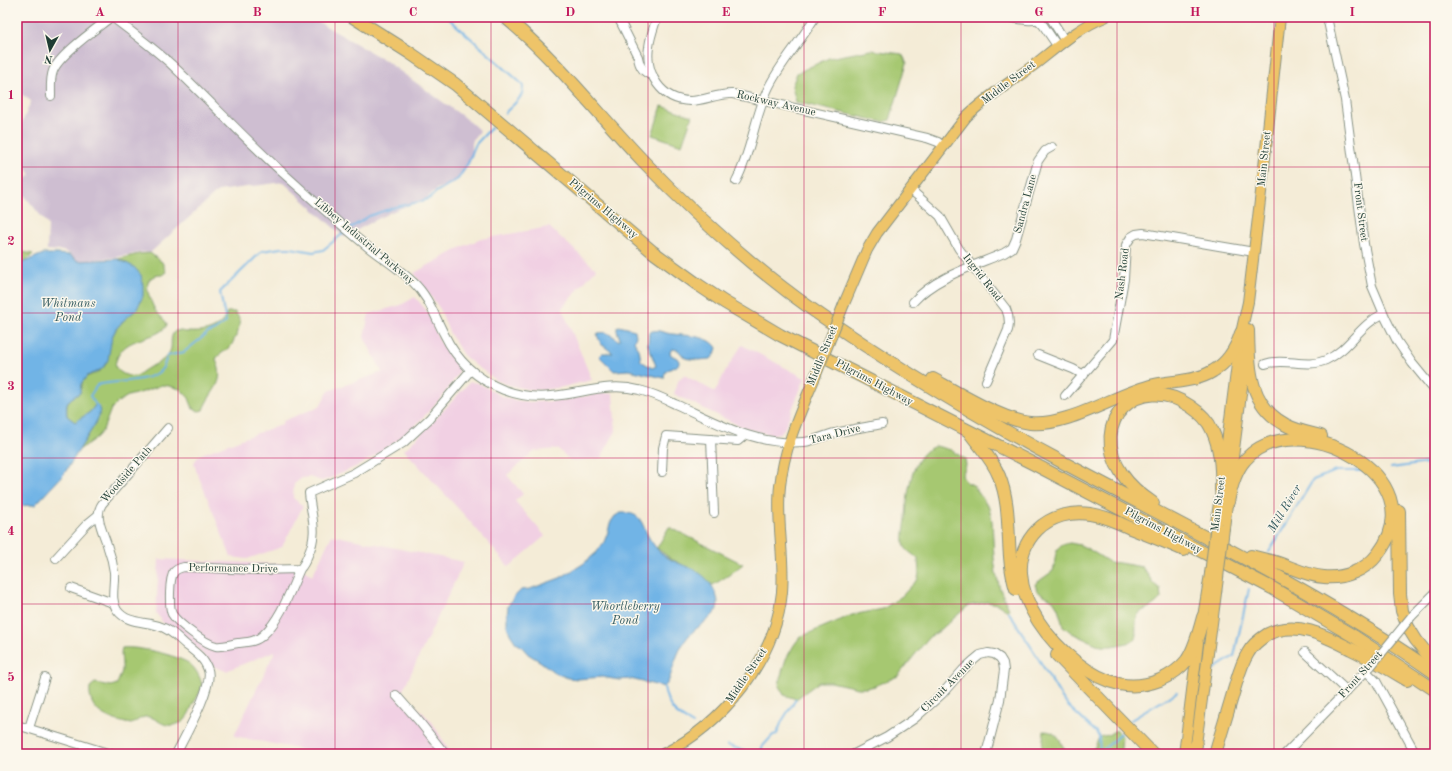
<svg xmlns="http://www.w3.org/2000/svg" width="1452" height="771" font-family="'Old Standard TT',serif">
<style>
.built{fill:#f1d0e3}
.industrial{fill:#cebed1}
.green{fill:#a6c871;stroke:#628252}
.water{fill:#71b4e6;stroke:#48788d}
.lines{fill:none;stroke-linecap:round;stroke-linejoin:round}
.stream{stroke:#71b4e6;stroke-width:2}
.minor-casing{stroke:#8a9486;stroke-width:10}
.major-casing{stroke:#8a9486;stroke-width:12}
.highway-casing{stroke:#8a9486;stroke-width:14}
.minor{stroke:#fff;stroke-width:8}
.major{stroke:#eec469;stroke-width:10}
.highway{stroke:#eec469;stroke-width:12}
.minor-bridge-casing{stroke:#8a9486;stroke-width:10;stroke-linecap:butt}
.major-bridge-casing{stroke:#8a9486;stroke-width:12;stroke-linecap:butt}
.minor-bridge{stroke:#fff;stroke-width:8}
.major-bridge{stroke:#eec469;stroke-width:10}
.grid{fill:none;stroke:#c2185b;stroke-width:1;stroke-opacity:0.55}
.labels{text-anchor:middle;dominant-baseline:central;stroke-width:3;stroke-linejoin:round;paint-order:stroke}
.street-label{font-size:11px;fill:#1f3d34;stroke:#fbf7ec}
.water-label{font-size:12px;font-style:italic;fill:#345b60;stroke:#fbf7ec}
.neatline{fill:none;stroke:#c2185b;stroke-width:1.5}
.grid-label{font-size:13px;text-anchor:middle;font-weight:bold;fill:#c2185b}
</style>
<rect width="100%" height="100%" fill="#fbf7ec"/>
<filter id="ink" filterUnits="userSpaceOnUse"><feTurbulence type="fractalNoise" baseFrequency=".025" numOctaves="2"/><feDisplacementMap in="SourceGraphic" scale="8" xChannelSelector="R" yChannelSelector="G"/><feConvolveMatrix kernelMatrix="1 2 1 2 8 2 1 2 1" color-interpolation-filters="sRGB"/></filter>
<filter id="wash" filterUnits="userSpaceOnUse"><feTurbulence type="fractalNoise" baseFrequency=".012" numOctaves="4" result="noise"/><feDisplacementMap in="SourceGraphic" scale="16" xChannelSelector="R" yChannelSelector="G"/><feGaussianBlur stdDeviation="0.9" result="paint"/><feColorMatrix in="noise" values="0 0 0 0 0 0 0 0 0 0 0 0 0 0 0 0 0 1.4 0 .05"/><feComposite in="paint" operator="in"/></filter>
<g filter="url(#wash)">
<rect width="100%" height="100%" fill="#f4ecd7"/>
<g class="built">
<polygon points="549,227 596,269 562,308 592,380 563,387 542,390 527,389 513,386 498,381 475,365 463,355 449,332 440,309 414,273 464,246 481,239"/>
<polygon points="415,297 427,311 439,340 446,351 460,367 458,374 442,397 414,427 390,446 362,464 333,477 322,481 309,477 302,478 294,484 293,498 303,506 282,547 247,559 231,557 196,470 194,463 199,455 282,424 283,421 320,406 328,391 382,372 364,337 369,314 401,305"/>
<polygon points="742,345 805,378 784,429 780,433 774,435 758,432 740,426 674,394 679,379 684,375 715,392 726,370"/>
<polygon points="470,382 478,383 501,396 514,400 529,402 559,401 603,393 613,394 616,431 601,458 571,461 558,449 535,451 507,475 523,494 515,501 545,536 509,567 466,517 404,450 430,425 466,386"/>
<polygon points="332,535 464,562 402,692 432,722 451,754 323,754 234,736 275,651 226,671 213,666 198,650 164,624 156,613 159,559 297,565 312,576"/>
</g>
<polygon class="industrial" points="17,17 310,17 386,61 469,121 480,131 472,141 472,154 470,162 464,172 452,184 436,189 425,200 408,205 387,214 344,237 283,182 218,191 150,253 144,252 111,258 99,259 85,263 73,261 70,254 64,251 47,250 48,225 17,186 31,175 17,154 17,135 31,101 17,91"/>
<g class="green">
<polygon points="871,50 902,54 907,63 890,120 883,122 796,102 792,86 797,73 829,58"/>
<polygon points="662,106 692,116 682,145 652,135"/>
<polygon points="17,251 33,254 27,260 17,265"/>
<path d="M150 253 162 262 166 272 162 275C140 275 148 295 154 308 157 315 165 318 167 325 156 342 124 334 116 361 115 364 115 367 117 369 121 374 131 378 137 376 139 375 140 373 142 372 151 365 163 363 169 353 174 346 168 338 175 331 179 330 183 332 188 332 204 333 222 330 227 312H235L239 318 240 323 237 334 231 346 217 357 216 360C227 384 210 390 203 410L199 411 193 409 189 398 180 389 169 386 162 385 143 392 128 396 118 402 111 409 103 430 97 437 79 450 94 426 100 408 96 404 90 412 75 422 67 416C66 401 68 400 80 393 83 371 90 379 102 369 111 361 108 347 112 337 117 325 127 317 137 309L126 262 118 259 139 254Z"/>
<path d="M936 446 951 450 965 459 966 465 962 476 966 482 973 485 989 508 992 521 994 558 996 573 1000 589 1009 609 1008 611 997 604 987 602 968 606 938 632 929 637 898 676 875 686 866 688H858L831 682H819L796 699 784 695 779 686 781 675 786 659 794 645 800 637 852 615 883 609 902 596 918 579 919 573 918 559C914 555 907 551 905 547 902 538 905 528 906 519 907 497 910 453 936 446Z"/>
<polygon points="669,527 743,564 729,575 713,585 681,564 671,559 657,548"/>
<path d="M1070 543 1080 545 1090 550 1109 562 1119 563 1142 567 1154 584 1160 589 1161 598C1143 618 1134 601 1136 638L1132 642 1123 644 1111 646H1101L1072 633 1063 626 1058 608 1053 600 1037 591 1035 584 1053 571C1057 556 1052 546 1070 543Z"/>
<path d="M122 648C137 646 177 655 190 664 195 668 201 678 202 685 202 691 196 699 193 704 191 709 188 716 185 720 184 721 181 723 180 723 162 731 157 715 145 717 141 717 136 722 131 724 111 720 87 713 90 687L95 683 111 686 117 684C119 678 123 672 122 665 122 659 120 654 122 648Z"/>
<polygon points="1116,730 1122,736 1121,749 1127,754 1087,754 1095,747 1099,737 1108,735"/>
<path d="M1044 731C1058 731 1060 742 1066 752L1069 754H1041Z"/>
</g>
<g class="water">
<path d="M43 254H57L70 255 78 261 118 259 134 267 141 275 143 285V296L137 309 123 321 116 329 112 337 108 360 102 369 87 376 81 384 80 393C68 400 65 401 67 416L75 422 90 412 96 404 100 408 99 416 94 426 64 474 35 505 17 506V265Z"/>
<path d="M619 326 635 330 636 336 634 342 639 349 641 361 652 368 656 366 648 345 649 333C656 327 665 334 673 334 686 336 710 335 717 348L715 354 711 359 697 360 685 358 678 350 672 349 670 352 671 355 679 359V363C675 371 664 366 664 378L629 370 614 371 599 356 602 353H613L601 344 597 335 598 333C608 331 612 335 619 341L620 339 617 331V327Z"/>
<path d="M621 513C641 512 641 522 648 536 650 540 654 545 657 549 676 570 703 562 716 594 718 600 719 604 716 611 710 621 695 627 687 638 680 647 675 660 672 671 670 677 669 683 664 687L630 679 619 680 602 677 578 679 568 678 555 673 541 662 528 654 521 646 516 643 510 634 507 625V616L508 606 513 598 521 590 530 589 560 578 583 564 597 552 604 542 608 532 610 523 615 516Z"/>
</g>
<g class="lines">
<g class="stream">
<path d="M447 17 522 84C527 96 512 105 505 113"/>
<polyline points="349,229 369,216 395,207 419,202 430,198 436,192 458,179 468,163 476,144 491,128"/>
<path d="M96 405 90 396 97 385C112 381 152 382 161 370 164 367 166 360 167 356L184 352 208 333 215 330 226 322 220 292 262 251 281 248H291L313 252 323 250 346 231"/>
<polyline points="1391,468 1435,462"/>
<polyline points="1269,552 1313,480 1336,471 1363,471"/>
<polyline points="1008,611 1035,653 1060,695 1068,706 1096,732 1099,737 1100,753"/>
<polyline points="1214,669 1234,656 1249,589"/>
<path d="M664 687C668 709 675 714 693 724"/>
<polyline points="1131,720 1177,692"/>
<polyline points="727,745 753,754"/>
<polyline points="759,754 762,751 762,747 773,735 777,734 782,721 796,699"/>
<polyline points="1099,754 1121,733"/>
</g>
</g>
</g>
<g filter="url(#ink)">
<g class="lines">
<defs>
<g id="minor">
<path d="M112 17C132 32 152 47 171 64 209 100 244 138 283 173 311 198 339 224 368 247 383 259 400 269 413 282 429 297 434 315 444 334 457 361 476 379 504 390 518 395 536 398 551 396 581 394 609 382 639 390 652 393 663 398 675 404 718 423 755 446 804 442 815 441 825 435 835 433 851 429 866 427 882 424"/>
<path d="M618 17 638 57C639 66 644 73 653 76"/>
<path d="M657 17C654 27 650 37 649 47 645 74 661 100 690 101 705 101 718 93 733 94L927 138 938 142 943 146"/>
<path d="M1008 17C1020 19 1033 23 1044 17"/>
<polyline points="1050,17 1065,41"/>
<polyline points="1327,17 1345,100 1364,244 1372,286 1386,319 1397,341 1412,363 1435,391"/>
<polyline points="1038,20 1043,25 1058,47"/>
<path d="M51 96C51 87 50 79 53 71 59 55 96 29 111 17"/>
<path d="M736 181C751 153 754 120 767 91 779 64 800 43 815 17"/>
<path d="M910 189 940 216 959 249 1006 309C1009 316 1010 322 1008 330L986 381"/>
<path d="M913 302C935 277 974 266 1004 253L1012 248 1016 239 1038 161 1045 151 1052 147"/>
<polyline points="1038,355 1073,369 1084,375"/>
<path d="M1265 364C1285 357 1306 369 1326 360 1349 350 1360 324 1383 314"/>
<polyline points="1065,396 1113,340 1124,279 1126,245 1131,237 1136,234 1143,233 1254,252"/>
<path d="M168 428 102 504C93 517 105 535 108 548 111 556 113 564 114 572 115 584 110 600 117 610 127 624 145 621 159 626 170 629 178 638 186 645 195 652 205 659 208 670 214 686 184 738 176 754"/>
<polyline points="711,439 714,513"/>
<polyline points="662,472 663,448 666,436 738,441 745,435"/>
<polyline points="56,558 87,524 98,515"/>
<path d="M300 569 256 570 184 567C180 568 176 569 174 572 169 578 169 608 172 614 178 624 206 644 216 646 223 647 231 644 238 643 247 642 256 642 263 635 281 619 290 591 300 569 304 565 306 560 308 555 319 531 311 517 309 493L354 473 403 443 429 419 470 371"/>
<polyline points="71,588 113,603"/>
<polyline points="1411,617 1435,593"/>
<polyline points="1305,652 1347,691"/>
<polyline points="1366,671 1376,681 1416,754"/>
<polyline points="396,695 418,720 445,754"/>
<polyline points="17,725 111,754"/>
<polyline points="29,728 45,678"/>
<polyline points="854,754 887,737 914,719 942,694 963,670 974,660 980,655 988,653 994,654 1000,658 1003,663 1004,670 1000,700 986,754"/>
<polyline points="1285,754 1371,666"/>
</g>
<g id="major">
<path d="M844 304 867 250 877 233 966 117C986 97 1011 82 1034 65 1056 48 1079 27 1105 17"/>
<polyline points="1224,466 1241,333 1248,302 1264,167 1280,17"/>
<polyline points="1216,523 1222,484"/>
<polyline points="1224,528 1246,355"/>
<polyline points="1202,623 1210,574"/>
<polyline points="1195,752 1218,578"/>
<path d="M663 754C722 725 776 659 782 592 785 557 776 521 780 486 784 447 800 413 815 377"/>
<polyline points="1184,754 1198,643"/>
</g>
<g id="highway">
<polyline points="353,17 410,53 455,84 653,252 697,284 724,302 780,335 1032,463 1272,588 1355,637 1435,690"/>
<path d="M505 17C557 60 598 114 644 162 696 216 752 267 813 310 893 366 978 417 1064 463 1189 530 1318 591 1435 673"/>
<path d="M1248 330C1249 367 1248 405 1286 425 1297 431 1309 433 1321 436"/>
<path d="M933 379C958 393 1002 420 1030 423 1068 427 1116 394 1154 385 1173 381 1196 382 1213 371 1227 363 1236 349 1241 333"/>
<path d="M970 433C980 447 993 460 999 476 1014 512 1004 552 1016 589"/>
<path d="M1228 502C1231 487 1235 471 1245 460 1294 403 1439 475 1378 554 1366 570 1344 579 1324 577 1307 576 1291 567 1275 562 1267 560 1259 558 1251 556"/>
<path d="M1153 503C1141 495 1130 486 1122 474 1087 422 1138 371 1190 406 1199 412 1208 420 1212 430 1221 449 1222 470 1221 490"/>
<polyline points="1399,511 1400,594 1402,611 1408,627 1416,640 1435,664"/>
<path d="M1184 550C1166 542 1148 535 1130 528 1118 522 1104 516 1090 514 1072 511 1051 516 1037 530 987 581 1064 672 1119 684 1133 687 1147 685 1160 680 1171 675 1180 669 1187 660 1195 648 1199 632 1203 617"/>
<polyline points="1057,655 1153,754"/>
<polyline points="1191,754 1196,745"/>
<path d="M1215 754C1221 733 1228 711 1234 690 1238 677 1241 664 1248 653 1252 645 1260 639 1268 634 1296 620 1326 636 1351 649 1370 658 1389 669 1407 680"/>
</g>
</defs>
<use href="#minor" class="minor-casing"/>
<use href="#major" class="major-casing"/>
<use href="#highway" class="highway-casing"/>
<use href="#minor" class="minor"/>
<use href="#major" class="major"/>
<use href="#highway" class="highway"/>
<defs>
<polyline id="minor-bridge" points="1371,666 1411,617"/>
<g id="major-bridge">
<polyline points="815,377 844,304"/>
<polyline points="1210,574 1216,523"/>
<polyline points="1218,578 1224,528"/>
</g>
</defs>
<use href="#minor-bridge" class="minor-bridge-casing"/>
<use href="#major-bridge" class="major-bridge-casing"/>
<use href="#minor-bridge" class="minor-bridge"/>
<use href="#major-bridge" class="major-bridge"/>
</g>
</g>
<path class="grid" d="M178 17V754M335 17V754M491 17V754M648 17V754M804 17V754M961 17V754M1117 17V754M1274 17V754M17 167H1435M17 313H1435M17 458H1435M17 604H1435"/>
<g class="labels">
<g class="street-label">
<text transform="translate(1009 83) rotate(-37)">Middle Street</text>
<text transform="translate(776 104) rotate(13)">Rockway Avenue</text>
<text transform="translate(1265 159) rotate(-84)">Main Street</text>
<text transform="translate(1026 204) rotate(-75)">Sandra Lane</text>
<text transform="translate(603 209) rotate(40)">Pilgrims Highway</text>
<text transform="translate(1360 212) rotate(83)">Front Street</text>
<text transform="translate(364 242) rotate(40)">Libbey Industrial Parkway</text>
<text transform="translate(1123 274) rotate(-83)">Nash Road</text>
<text transform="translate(982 278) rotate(52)">Ingrid Road</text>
<text transform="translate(823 356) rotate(-68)">Middle Street</text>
<text transform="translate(874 383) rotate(28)">Pilgrims Highway</text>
<text transform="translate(835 435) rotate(-14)">Tara Drive</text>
<text transform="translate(127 475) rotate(-49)">Woodside Path</text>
<text transform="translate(1219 504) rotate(-83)">Main Street</text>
<text transform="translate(1163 531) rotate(28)">Pilgrims Highway</text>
<text transform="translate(233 569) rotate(1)">Performance Drive</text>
<text transform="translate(1361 675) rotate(-48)">Front Street</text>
<text transform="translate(747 676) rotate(-56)">Middle Street</text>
<text transform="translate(948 686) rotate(-45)">Circuit Avenue</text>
</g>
<g class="water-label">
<text x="68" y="304">Whitmans<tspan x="68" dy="14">Pond</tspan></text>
<text transform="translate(1285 509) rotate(-59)">Mill River</text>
<text x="625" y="607">Whortleberry<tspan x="625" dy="14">Pond</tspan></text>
</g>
</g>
<rect width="1452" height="771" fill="none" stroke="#fbf7ec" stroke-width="44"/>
<g transform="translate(50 50) rotate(188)" stroke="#fbf7ec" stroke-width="3" paint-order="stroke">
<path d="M0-3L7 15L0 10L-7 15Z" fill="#1f3d34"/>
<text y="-6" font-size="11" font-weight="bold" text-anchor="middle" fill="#1f3d34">N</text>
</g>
<rect x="22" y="22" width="1408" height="727" class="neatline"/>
<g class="grid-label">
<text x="100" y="16">A</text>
<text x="257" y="16">B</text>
<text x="413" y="16">C</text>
<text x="570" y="16">D</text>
<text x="726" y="16">E</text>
<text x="882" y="16">F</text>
<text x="1039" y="16">G</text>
<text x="1195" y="16">H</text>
<text x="1352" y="16">I</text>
<text x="11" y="99">1</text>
<text x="11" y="245">2</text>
<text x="11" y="390">3</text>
<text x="11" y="535">4</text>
<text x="11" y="681">5</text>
</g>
</svg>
